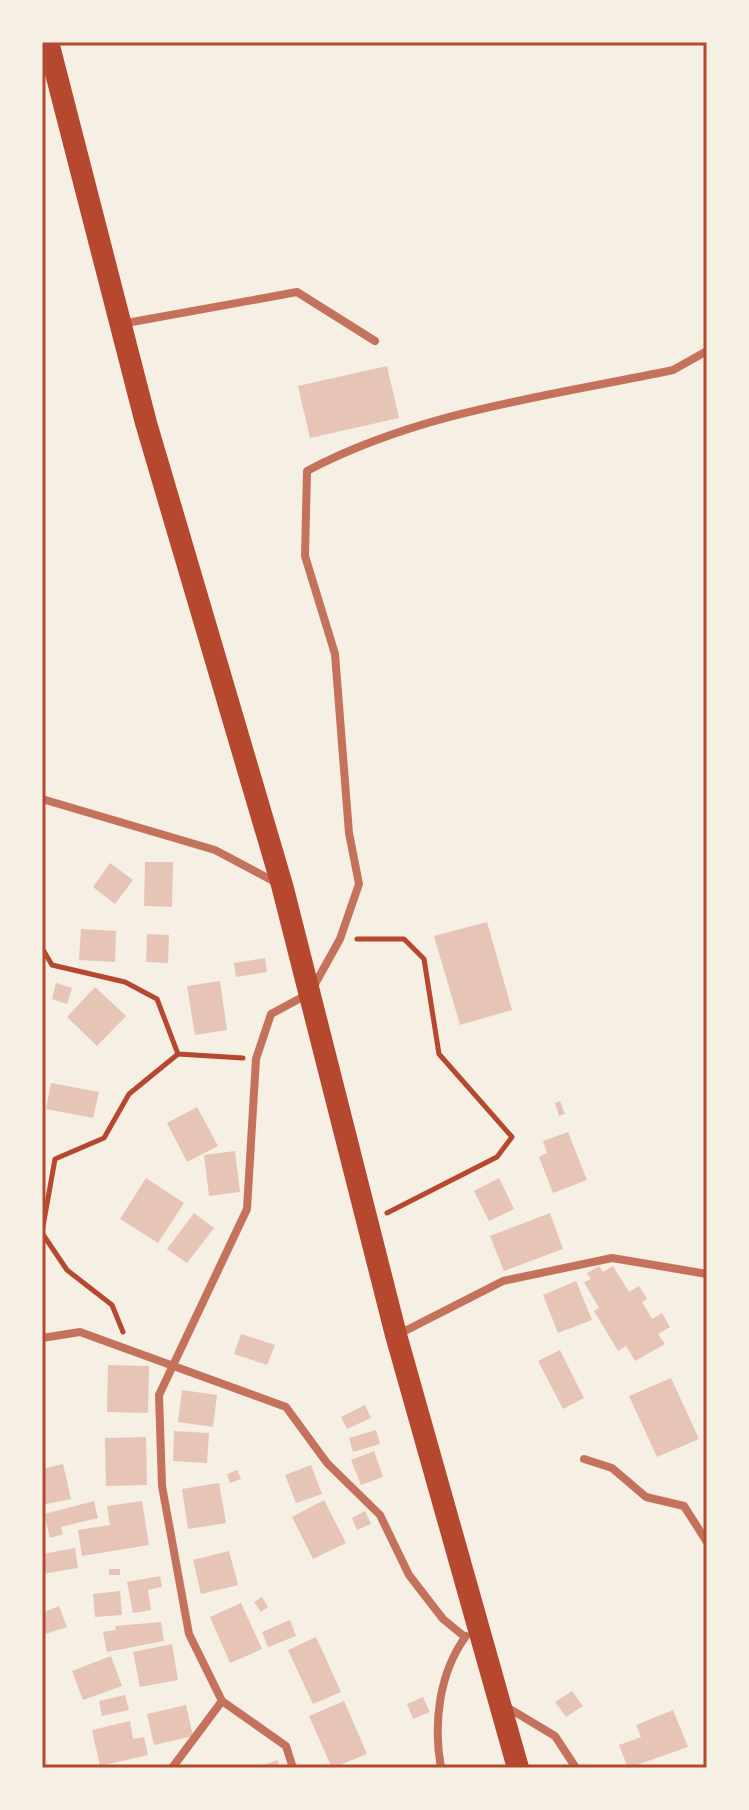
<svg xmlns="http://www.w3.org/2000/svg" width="749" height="1810" font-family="'Space Grotesk',sans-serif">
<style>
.building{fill:#e6c5b7}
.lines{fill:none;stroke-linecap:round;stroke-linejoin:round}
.path{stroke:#b5482f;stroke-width:5}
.minor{stroke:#c5725c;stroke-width:8}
.trunk{stroke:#b5482f;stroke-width:22}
.neatline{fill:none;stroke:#b5482f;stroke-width:3}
</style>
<rect width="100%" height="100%" fill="#f6efe4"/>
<g class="building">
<polygon points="387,366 399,418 310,438 298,386"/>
<polygon points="145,862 173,862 172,907 144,906"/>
<polygon points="110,863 133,880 115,904 93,887"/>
<polygon points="487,922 512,1010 460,1025 434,936"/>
<polygon points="81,929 116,931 115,962 79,960"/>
<polygon points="147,934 169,935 168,963 146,962"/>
<polygon points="265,958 267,972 236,977 234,963"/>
<polygon points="220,981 227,1030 195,1035 187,986"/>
<polygon points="56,983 72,988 67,1004 52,999"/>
<polygon points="95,987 126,1016 97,1046 67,1017"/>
<polygon points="51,1083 99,1092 93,1118 46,1109"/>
<polygon points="560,1101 565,1114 559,1116 555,1103"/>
<polygon points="197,1107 218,1146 187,1162 167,1123"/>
<polygon points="568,1132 587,1180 553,1193 539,1157 547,1153 543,1141"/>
<polygon points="235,1151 240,1192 209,1196 204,1155"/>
<polygon points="146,1178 184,1203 158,1243 120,1219"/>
<polygon points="499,1178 514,1209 489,1221 474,1191"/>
<polygon points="194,1213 214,1228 187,1263 167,1249"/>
<polygon points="550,1213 563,1249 504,1271 490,1236"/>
<polygon points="599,1266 603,1272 613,1266 629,1292 639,1286 647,1299 642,1302 652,1319 662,1313 670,1327 658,1334 665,1344 635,1361 626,1346 618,1351 594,1311 599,1308 584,1282 591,1279 587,1273"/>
<polygon points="576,1281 592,1320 558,1333 543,1295"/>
<polygon points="241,1334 275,1345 267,1365 234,1354"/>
<polygon points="560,1350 584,1398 563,1409 538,1361"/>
<polygon points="108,1365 149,1366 148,1413 107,1412"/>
<polygon points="671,1378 699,1439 657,1457 629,1396"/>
<polygon points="182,1390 217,1395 213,1427 178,1422"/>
<polygon points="365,1405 371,1418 347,1429 341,1417"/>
<polygon points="376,1430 380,1444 353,1452 349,1438"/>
<polygon points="174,1431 209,1433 207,1463 173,1461"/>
<polygon points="146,1437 147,1485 106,1486 105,1438"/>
<polygon points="374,1451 383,1477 361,1485 351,1460"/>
<polygon points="63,1464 71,1499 42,1505 42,1469"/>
<polygon points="311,1465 322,1494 296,1503 285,1475"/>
<polygon points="237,1470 241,1479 230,1483 227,1474"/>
<polygon points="219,1483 226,1523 188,1529 182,1489"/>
<polygon points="324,1500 346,1543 313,1559 292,1517"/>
<polygon points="94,1501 98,1518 61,1527 63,1534 50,1538 44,1514"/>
<polygon points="142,1501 149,1545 82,1556 78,1530 110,1525 107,1506"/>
<polygon points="365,1511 371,1524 357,1530 352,1518"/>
<polygon points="75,1548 78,1568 42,1574 42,1554"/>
<polygon points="229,1551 238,1585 201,1594 193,1560"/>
<rect x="109" y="1569" width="11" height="6"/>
<polygon points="160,1576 162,1587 148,1590 151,1610 133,1613 127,1582"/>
<polygon points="120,1591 122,1615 95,1617 93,1594"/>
<polygon points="262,1597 268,1607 261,1612 254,1602"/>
<polygon points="241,1603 262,1649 230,1663 210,1617"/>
<polygon points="59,1606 67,1627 42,1635 42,1613"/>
<polygon points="290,1620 296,1636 268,1647 262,1632"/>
<polygon points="161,1622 164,1641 107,1652 103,1632 116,1630 115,1626"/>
<polygon points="316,1637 341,1692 313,1704 288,1650"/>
<polygon points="172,1644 178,1680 140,1687 133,1652"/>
<polygon points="111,1656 122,1686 83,1700 72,1671"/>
<polygon points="572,1691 583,1706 566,1717 555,1702"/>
<polygon points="125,1695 129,1710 102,1716 99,1701"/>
<polygon points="423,1697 430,1712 413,1719 407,1704"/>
<polygon points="344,1701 367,1754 332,1768 309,1716"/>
<polygon points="186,1705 193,1736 154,1745 147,1714"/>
<polygon points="673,1710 688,1747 628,1768 619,1745 641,1737 636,1725"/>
<polygon points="130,1721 133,1739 144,1737 148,1755 100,1766 92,1730"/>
<polygon points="277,1760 280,1768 257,1768"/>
</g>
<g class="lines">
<g class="path">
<polyline points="357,939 404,939 424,959 439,1054 512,1137 497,1157 387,1213"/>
<polyline points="42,948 52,965 125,982 157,999 178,1054 243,1058"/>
<polyline points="42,1232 55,1159 104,1138 129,1094 178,1054"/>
<polyline points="42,1233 67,1270 112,1305 123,1332"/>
</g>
<g class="minor">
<polyline points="121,324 297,292 375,341"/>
<polyline points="42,799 215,850 277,883"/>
<polyline points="397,1335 503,1281 612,1258 707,1274"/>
<polyline points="42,1338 80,1332 286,1407 327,1463 380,1515 409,1575 443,1619 465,1637"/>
<polyline points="584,1459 612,1468 646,1497 684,1506 707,1542"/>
<polyline points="222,1701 286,1746 293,1768"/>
<polyline points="505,1706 555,1736 576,1768"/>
<path d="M172 1768 222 1701 189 1634 162 1486 159 1395 247 1209 256 1059 271 1014 310 993 340 939 359 884 349 833 335 654 305 556 307 471C420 411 550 396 673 370L707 351"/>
<path d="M441 1768C433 1723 439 1673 466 1636"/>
</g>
<polyline class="trunk" points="48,42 146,423 282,885 396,1335 518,1768"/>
</g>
<rect width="749" height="1810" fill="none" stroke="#f6efe4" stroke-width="88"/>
<rect x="44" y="44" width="661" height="1722" class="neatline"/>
</svg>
